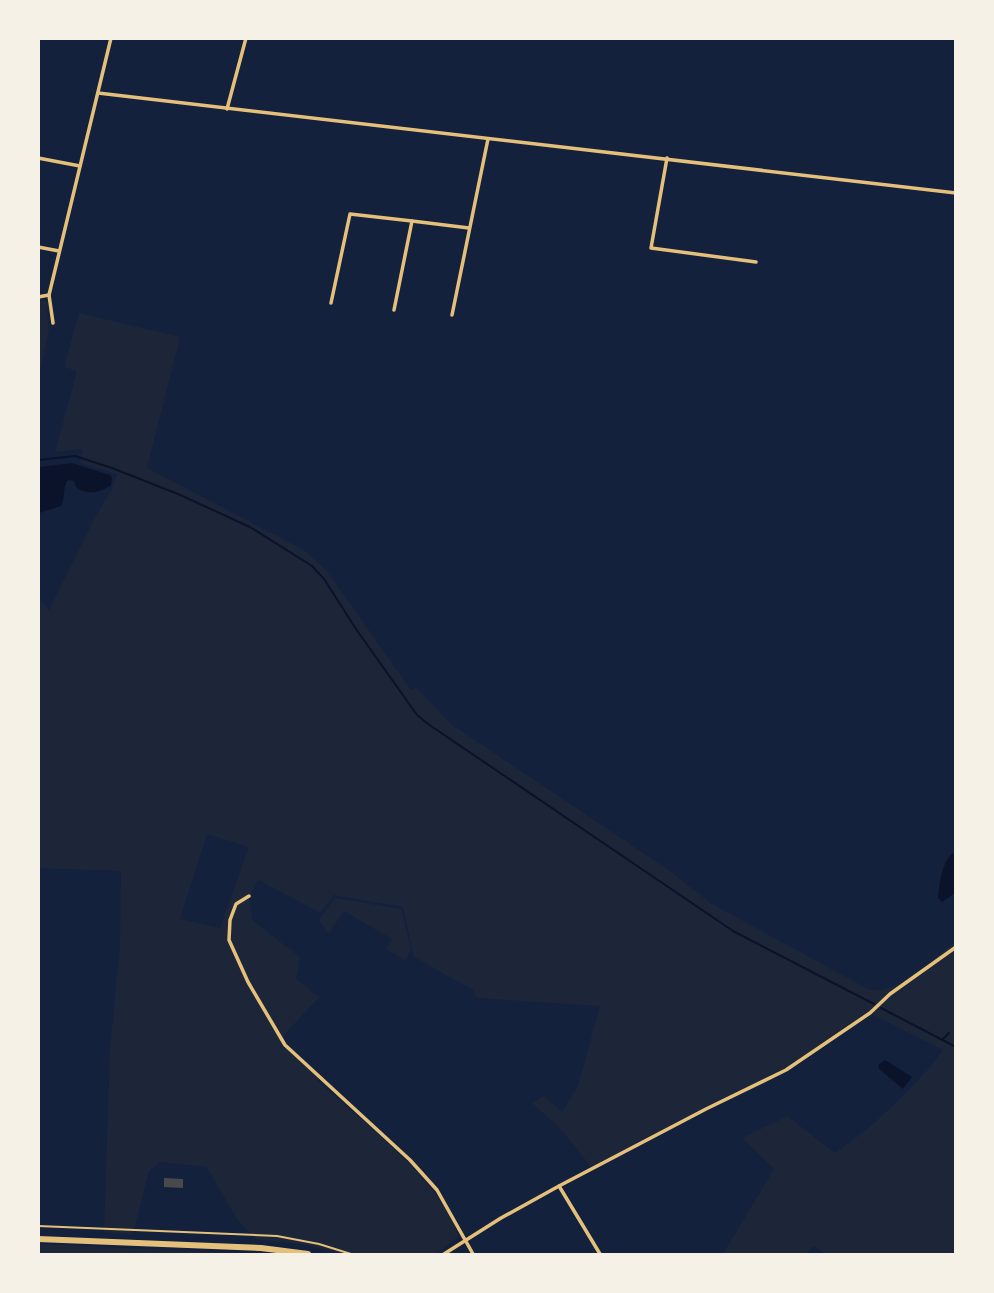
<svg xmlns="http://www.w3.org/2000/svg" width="994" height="1293" font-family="'Fira Sans',sans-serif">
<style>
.green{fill:#1d2539;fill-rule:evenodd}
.water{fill:#0b132b}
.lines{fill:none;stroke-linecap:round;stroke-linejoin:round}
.stream{stroke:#0b132b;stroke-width:2}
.building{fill:#48494c}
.path{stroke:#e5c07b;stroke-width:2}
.minor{stroke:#e5c07b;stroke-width:3.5}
.trunk{stroke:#e5c07b;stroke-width:6}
</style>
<rect width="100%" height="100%" fill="#14213d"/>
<g class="green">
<polygon points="39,300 49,302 47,312 49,331 39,375"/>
<path d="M79 313 180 337 147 468 304 550 326 570 411 690 416 687 451 724 667 869 712 904 868 989C893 998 935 957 955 942V1254H825L813 1246 806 1254H723L774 1169 742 1138 787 1116 835 1153C870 1130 919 1084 943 1050L870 1013 779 1072 706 1107 592 1168 560 1128 532 1103 544 1096 562 1112 578 1086 600 1006 477 998 473 990 414 957 403 907 334 895 320 913 259 880 249 896 252 920 300 957 296 979 319 997 285 1034 283 1041 321 1079 316 1080C352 1112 452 1190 458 1237L436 1254H340L308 1245 256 1239 238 1221 207 1167 160 1162 149 1171 133 1234 104 1232 110 1049 120 946 121 871 39 868 38 597 49 610 93 521 113 487 117 474 80 463 83 449 55 452 77 371 64 367ZM207 834 249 847 220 928 180 919Z"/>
<polygon points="335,898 401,909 411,950 405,960 386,949 392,939 344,911 328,934 319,920"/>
<polygon points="38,1244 263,1254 39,1254"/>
</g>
<g class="water">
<path d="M72 463 110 475 112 478 111 485C100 493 87 496 76 487L74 481 68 480C62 487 66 498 61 506L39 513V467Z"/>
<path d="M953 853 955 854V893L942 902 938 898C939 884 942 861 953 853Z"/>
<polygon points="885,1060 912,1077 903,1089 878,1068 879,1064"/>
</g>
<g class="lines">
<g class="stream">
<polyline points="38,460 75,456 112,468 178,494 250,527 312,566 324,579 356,629 417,715 428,724 733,931 874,1004"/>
<polyline points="881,1008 956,1047"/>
<polyline points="942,1040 949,1033"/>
</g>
</g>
<polygon class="building" points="164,1178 183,1179 183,1188 164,1187"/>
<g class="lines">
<polyline class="path" points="38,1226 277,1236 319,1244 351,1254"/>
<g class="minor">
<polyline points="98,93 956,193"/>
<polyline points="227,109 246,38"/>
<polyline points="38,158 80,166"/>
<polyline points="667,158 651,248 756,262"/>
<polyline points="38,247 59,251"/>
<polyline points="38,297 49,295"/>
<polyline points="331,303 350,214 412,221"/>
<polyline points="394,310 412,221 469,228"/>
<polyline points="452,315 488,139"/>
<polyline points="53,323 49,295 111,38"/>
<polyline points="249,896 236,904 230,920 229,940 248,982 285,1045 410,1160 437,1190 473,1254"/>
<polyline points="559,1186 600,1254"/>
<polyline points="444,1254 501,1218 559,1186 706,1109 786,1070 870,1013 890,994 956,947"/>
</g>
<polyline class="trunk" points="38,1239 261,1248 308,1254"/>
</g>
<rect width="994" height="1293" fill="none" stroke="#f6f1e7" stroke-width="80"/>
</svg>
